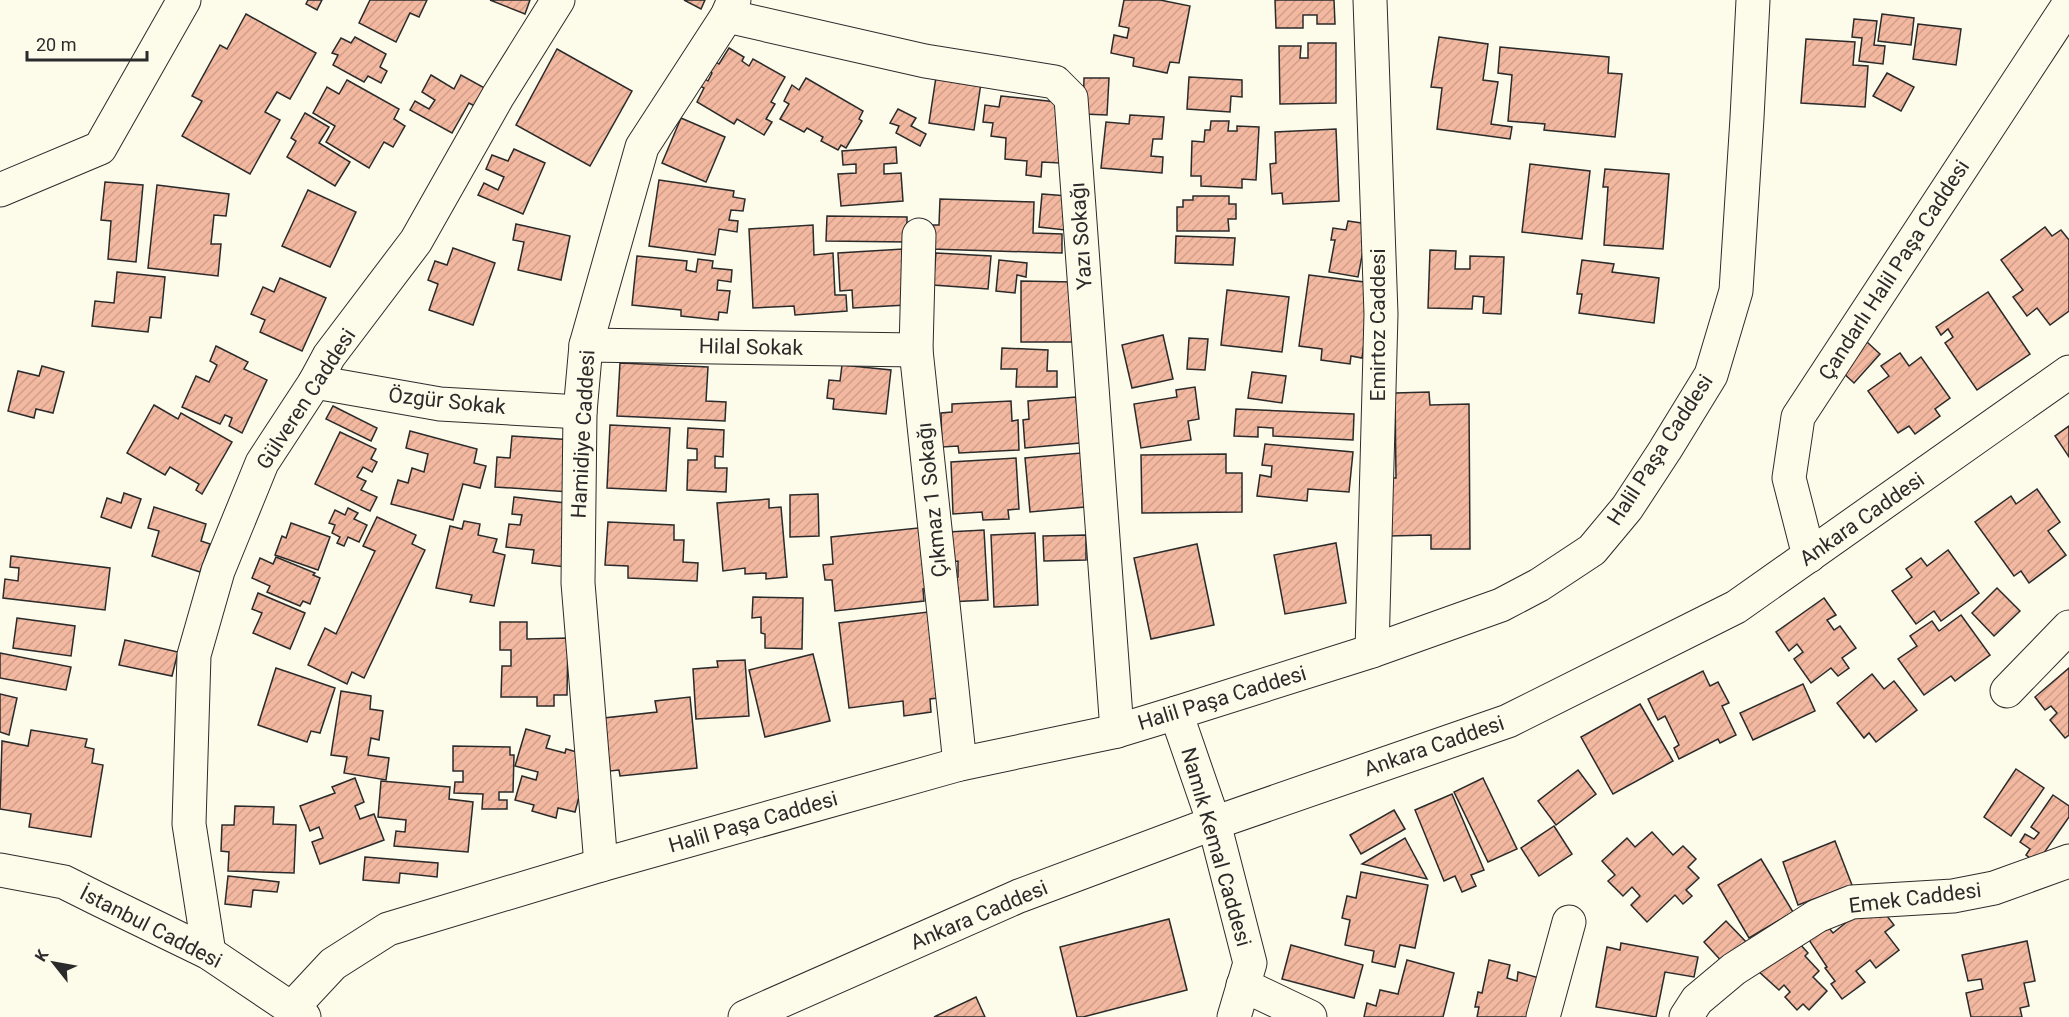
<svg xmlns="http://www.w3.org/2000/svg" width="2069" height="1017" font-family="Roboto,sans-serif">
<style>
.building{fill:url(#building-hatch);stroke:#2b2b2b;stroke-width:1.5}
.lines{fill:none;stroke-linecap:round;stroke-linejoin:round}
.minor-casing{stroke:#2b2b2b;stroke-width:35}
.minor{stroke:#fdfbea;stroke-width:33}
.labels{text-anchor:middle;dominant-baseline:central;stroke-width:4.5;stroke-linejoin:round;paint-order:stroke}
.street-label{font-size:21px;fill:#2b2b2b;stroke:#fdfbea}
</style>
<defs>
<pattern id="building-hatch" width="6" height="6" patternUnits="userSpaceOnUse" patternTransform="scale(1.5)"><rect width="6" height="6" fill="#f2b8a0"/><path d="M-1 1l2-2M0 6l6-6M5 7l2-2" fill="none" stroke="#d09e8a"/></pattern>
</defs>
<rect width="100%" height="100%" fill="#fdfbea"/>
<g class="building">
<polygon points="308,0 322,0 317,10 306,4"/>
<polygon points="370,0 427,0 419,17 410,13 396,42 359,23"/>
<polygon points="490,0 530,0 525,14"/>
<polygon points="684,0 705,0 701,9"/>
<polygon points="1124,0 1160,0 1190,6 1179,63 1170,62 1167,73 1133,66 1134,58 1111,53 1114,35 1127,38 1129,28 1119,26"/>
<polygon points="1275,0 1334,0 1335,24 1317,24 1317,15 1303,15 1303,28 1276,28"/>
<polygon points="246,14 316,53 290,99 277,92 265,112 280,120 250,174 182,136 202,101 192,96 220,45 227,49"/>
<polygon points="1882,14 1914,18 1911,45 1878,41"/>
<polygon points="1854,19 1877,21 1874,45 1885,46 1883,64 1859,61 1862,38 1852,37"/>
<polygon points="1918,24 1961,29 1956,65 1913,59"/>
<polygon points="355,37 386,54 380,67 387,71 381,83 368,76 364,82 333,65 338,55 332,53 341,38 351,43"/>
<polygon points="1439,37 1488,44 1483,80 1498,82 1491,124 1512,127 1510,139 1437,129 1442,88 1431,87"/>
<polygon points="1806,39 1855,42 1853,65 1868,66 1865,107 1801,103"/>
<polygon points="1308,43 1336,43 1336,103 1280,104 1279,46 1301,46 1300,58 1308,58"/>
<polygon points="1500,47 1609,57 1608,73 1622,74 1615,137 1544,130 1545,124 1508,121 1512,75 1498,73"/>
<polygon points="729,48 744,57 742,61 749,66 753,59 785,77 771,102 775,104 766,119 772,122 764,135 737,119 734,124 697,102 704,88 698,85 702,77 708,81 712,73 708,70 713,60 719,64"/>
<polygon points="557,49 632,91 590,166 516,125"/>
<polygon points="1887,73 1914,87 1901,111 1873,96"/>
<polygon points="431,75 454,89 461,75 490,91 480,109 469,103 452,133 410,110 415,101 429,109 435,100 422,92"/>
<polygon points="936,77 981,83 974,130 929,123"/>
<polygon points="1189,77 1242,80 1242,97 1231,96 1230,112 1187,109"/>
<polygon points="806,78 863,111 859,119 862,121 846,148 841,145 838,150 821,141 823,137 807,128 804,132 780,119 789,104 784,101 792,85 799,90"/>
<polygon points="1084,78 1109,78 1107,115 1083,114"/>
<polygon points="347,80 399,109 394,119 405,126 393,147 384,142 369,168 326,142 335,126 313,113 327,87 339,94"/>
<polygon points="1001,96 1066,103 1060,163 1042,162 1041,177 1026,175 1027,161 1005,159 1006,138 991,136 993,123 983,122 985,105 999,107"/>
<polygon points="898,109 916,118 911,126 926,134 920,146 896,133 899,126 890,123"/>
<polygon points="305,113 329,127 319,143 350,162 335,186 287,157 296,141 291,138"/>
<polygon points="1130,115 1164,117 1162,139 1153,139 1151,156 1163,157 1162,173 1101,168 1106,122 1129,124"/>
<polygon points="681,118 725,137 706,182 662,163"/>
<polygon points="1211,121 1229,121 1228,131 1237,131 1237,126 1259,127 1256,180 1242,179 1242,188 1201,186 1201,176 1191,176 1192,141 1204,142 1205,130 1210,130"/>
<polygon points="1336,129 1339,201 1283,204 1282,193 1272,194 1270,164 1276,163 1275,132"/>
<polygon points="896,147 897,163 884,164 884,174 901,173 903,201 841,206 838,174 856,173 856,164 843,165 842,151"/>
<polygon points="514,149 545,163 523,214 478,195 484,183 498,190 504,177 486,169 492,155 508,161"/>
<polygon points="1530,164 1590,171 1582,239 1522,232"/>
<polygon points="1605,169 1669,174 1663,249 1604,245 1608,187 1603,187"/>
<polygon points="659,180 734,191 733,197 745,199 743,211 731,210 729,220 738,221 737,232 719,229 715,255 649,246"/>
<polygon points="105,182 143,185 136,262 108,259 111,221 101,220"/>
<polygon points="157,185 229,194 226,216 214,215 211,244 221,244 218,276 148,268"/>
<polygon points="308,190 356,212 330,267 282,246"/>
<polygon points="1042,194 1068,196 1065,230 1039,227"/>
<polygon points="1193,196 1229,196 1229,204 1236,204 1236,219 1228,219 1229,231 1177,231 1177,207 1183,207 1183,200 1193,200"/>
<polygon points="940,199 1034,202 1033,233 1062,234 1062,253 931,249 932,225 939,225"/>
<polygon points="827,216 907,217 907,242 826,241"/>
<polygon points="1348,221 1368,224 1358,277 1329,272 1335,240 1331,240 1333,228 1346,230"/>
<polygon points="516,224 570,236 561,280 518,270 524,242 513,240"/>
<polygon points="813,225 814,255 833,253 835,295 846,295 847,311 795,315 794,306 753,308 749,229"/>
<polygon points="2045,227 2052,236 2061,230 2069,240 2069,311 2050,325 2037,308 2027,316 2013,297 2023,290 2001,260"/>
<polygon points="1176,236 1235,238 1233,265 1175,263"/>
<polygon points="453,248 495,263 473,325 429,310 438,284 428,280 435,261 447,265"/>
<polygon points="903,249 906,305 853,308 852,290 840,291 838,253"/>
<polygon points="1430,250 1456,251 1455,269 1470,269 1470,256 1504,257 1501,314 1483,313 1484,297 1473,296 1472,309 1428,308"/>
<polygon points="936,253 991,256 988,289 933,285"/>
<polygon points="637,256 687,261 686,270 696,272 698,259 713,261 712,268 732,270 731,282 718,280 717,290 730,291 727,313 719,312 718,320 681,316 681,310 632,305"/>
<polygon points="999,260 1027,263 1026,277 1017,275 1015,293 996,291"/>
<polygon points="1582,260 1614,264 1612,272 1659,278 1654,323 1579,313 1582,294 1577,294"/>
<polygon points="117,272 165,277 161,318 150,317 148,332 92,326 95,301 114,303"/>
<polygon points="1309,275 1372,283 1362,358 1351,356 1350,364 1321,360 1322,349 1299,346"/>
<polygon points="280,278 326,298 302,351 260,332 265,320 251,314 263,287 274,292"/>
<polygon points="1021,281 1073,282 1072,342 1021,342"/>
<polygon points="1227,290 1289,297 1282,352 1221,345"/>
<polygon points="1988,292 2030,354 1977,390 1945,343 1953,337 1948,329 1941,335 1936,327"/>
<polygon points="1163,335 1173,379 1132,388 1122,345"/>
<polygon points="1189,338 1208,339 1205,370 1187,369"/>
<polygon points="1867,342 1880,354 1854,383 1841,371"/>
<polygon points="216,346 248,362 244,369 267,380 242,433 229,426 232,418 225,415 220,424 182,407 196,376 209,382 217,365 210,361"/>
<polygon points="1002,348 1048,350 1047,371 1057,371 1057,387 1016,387 1017,369 1001,369"/>
<polygon points="1900,353 1909,366 1921,357 1950,398 1935,409 1940,416 1915,434 1909,426 1898,433 1868,391 1889,376 1881,366"/>
<polygon points="620,363 708,367 706,401 726,402 725,421 617,416"/>
<polygon points="842,365 891,370 886,414 833,409 834,399 827,398 829,380 840,381"/>
<polygon points="42,366 64,372 53,413 36,409 34,418 8,411 18,371 39,376"/>
<polygon points="1252,372 1286,376 1282,403 1248,398"/>
<polygon points="1195,387 1199,419 1188,421 1191,440 1141,448 1134,404 1177,397 1176,390"/>
<polygon points="1429,392 1430,405 1469,404 1470,549 1431,549 1431,535 1389,536 1389,478 1396,478 1395,393"/>
<polygon points="1076,397 1080,443 1025,448 1023,420 1029,419 1028,401"/>
<polygon points="1011,401 1012,421 1018,420 1019,450 959,453 958,446 942,447 941,413 952,412 952,404"/>
<polygon points="154,405 178,419 181,413 232,442 202,494 196,490 199,484 170,467 165,475 127,453"/>
<polygon points="333,406 377,428 371,441 326,419"/>
<polygon points="1236,409 1354,414 1353,440 1273,436 1273,428 1258,427 1258,437 1234,436"/>
<polygon points="610,425 670,428 666,491 607,488"/>
<polygon points="2069,426 2069,457 2055,436"/>
<polygon points="688,428 724,430 723,457 715,456 715,468 727,468 726,492 687,490 688,460 697,460 697,449 687,448"/>
<polygon points="410,431 477,449 474,463 486,466 480,488 463,484 453,520 391,504 398,480 408,483 412,468 424,472 428,454 406,448"/>
<polygon points="340,432 376,449 371,459 377,462 372,472 363,467 357,477 366,481 361,490 377,497 370,511 315,484"/>
<polygon points="512,436 574,440 570,492 495,487 497,457 510,458"/>
<polygon points="1265,444 1353,452 1349,492 1308,489 1307,501 1257,496 1260,475 1271,477 1272,466 1262,465"/>
<polygon points="1081,453 1085,507 1030,512 1025,458"/>
<polygon points="1226,454 1226,473 1242,473 1242,512 1142,513 1141,455"/>
<polygon points="1016,458 1019,509 1008,510 1009,519 983,520 982,512 953,514 951,462"/>
<polygon points="2037,489 2060,522 2048,531 2066,555 2029,583 2021,571 2014,576 1975,522 2011,496 2016,504"/>
<polygon points="124,493 141,499 131,528 101,517 107,498 121,503"/>
<polygon points="818,494 819,536 790,537 790,495"/>
<polygon points="514,497 574,504 566,567 532,563 534,550 506,547 509,524 520,525 522,515 512,514"/>
<polygon points="769,499 769,508 781,507 787,577 766,579 766,573 745,574 745,568 723,571 717,503"/>
<polygon points="154,507 206,524 201,541 210,544 200,572 152,556 159,531 148,528"/>
<polygon points="348,508 358,513 354,519 367,525 359,542 348,537 344,546 337,543 340,537 332,533 335,525 329,523 335,510 345,515"/>
<polygon points="377,517 416,535 412,544 425,550 364,678 352,672 347,684 308,665 325,628 336,634 375,551 363,546"/>
<polygon points="464,521 480,524 478,535 497,539 493,552 505,555 494,606 470,602 472,595 436,588 450,526 462,529"/>
<polygon points="608,522 674,525 674,540 684,540 683,562 698,563 697,581 628,578 628,566 605,565"/>
<polygon points="291,523 330,537 318,570 275,555 282,536 286,538"/>
<polygon points="928,527 934,588 923,589 924,601 835,611 832,580 825,580 823,565 833,564 831,537"/>
<polygon points="984,530 988,600 948,602 947,578 958,577 958,561 950,562 948,532"/>
<polygon points="1035,533 1038,605 994,607 991,535"/>
<polygon points="1086,535 1086,560 1044,561 1043,536"/>
<polygon points="1336,543 1346,603 1285,614 1274,555"/>
<polygon points="1197,544 1214,625 1151,639 1134,558"/>
<polygon points="1948,550 1979,593 1941,621 1934,611 1916,624 1892,591 1912,577 1906,569 1921,558 1927,566"/>
<polygon points="11,556 110,568 105,610 3,598 5,579 18,581 19,568 10,567"/>
<polygon points="276,557 315,573 313,575 320,578 310,604 303,601 300,606 267,592 270,586 252,578 260,558 273,564"/>
<polygon points="1997,588 2020,611 1994,636 1972,613"/>
<polygon points="258,593 305,613 290,649 253,633 262,613 252,609"/>
<polygon points="753,597 803,598 802,649 765,648 765,634 761,633 761,617 752,618"/>
<polygon points="1824,598 1836,615 1827,620 1834,630 1840,626 1856,648 1842,658 1849,668 1838,676 1831,668 1811,683 1794,659 1803,652 1797,644 1789,651 1776,632"/>
<polygon points="936,611 946,697 930,699 931,712 904,716 903,701 849,708 839,623"/>
<polygon points="1961,615 1990,655 1955,681 1951,676 1924,695 1898,659 1917,646 1910,636 1932,621 1939,631"/>
<polygon points="17,618 75,626 71,656 13,648"/>
<polygon points="500,622 527,622 527,639 568,638 567,695 554,695 554,706 537,706 537,697 501,697 502,666 511,666 511,650 500,650"/>
<polygon points="125,640 178,652 172,676 119,665"/>
<polygon points="0,653 71,667 66,690 0,678"/>
<polygon points="813,654 830,721 765,737 749,670"/>
<polygon points="745,660 749,716 696,719 693,669 718,667 717,661"/>
<polygon points="276,668 335,688 320,733 311,731 307,742 258,725"/>
<polygon points="2069,668 2069,735 2065,738 2050,720 2057,713 2051,706 2045,710 2035,697"/>
<polygon points="1703,671 1710,686 1718,682 1729,703 1722,706 1736,735 1720,743 1718,739 1679,759 1674,748 1679,745 1665,716 1658,720 1648,699"/>
<polygon points="1872,674 1884,689 1894,681 1917,710 1876,742 1869,733 1864,738 1837,703"/>
<polygon points="1803,684 1815,711 1753,740 1740,713"/>
<polygon points="341,691 371,696 370,709 383,711 379,740 371,738 368,755 389,758 386,780 344,773 347,757 331,755"/>
<polygon points="0,694 17,698 9,735 0,732"/>
<polygon points="690,697 697,768 620,776 619,770 610,771 604,718 657,712 655,701"/>
<polygon points="1640,704 1673,761 1613,794 1581,737"/>
<polygon points="526,729 550,736 546,748 565,753 566,749 588,755 585,774 575,812 558,808 556,818 532,811 534,805 515,800 522,776 536,780 538,772 515,766"/>
<polygon points="31,730 87,739 85,747 94,749 92,763 103,765 91,837 29,827 31,814 0,809 2,741 28,746"/>
<polygon points="453,746 510,747 510,755 514,755 513,792 499,792 499,800 507,800 507,809 482,809 483,794 454,793 455,782 463,782 463,771 453,771"/>
<polygon points="2016,769 2044,788 2011,836 1984,817"/>
<polygon points="1578,770 1596,794 1556,825 1538,801"/>
<polygon points="355,778 364,802 355,806 360,819 374,814 384,840 320,864 312,842 323,838 319,827 310,831 300,806 335,793 332,787"/>
<polygon points="1483,778 1517,849 1488,862 1454,792"/>
<polygon points="381,781 450,787 449,799 473,802 468,852 394,846 396,831 405,832 406,820 378,817"/>
<polygon points="1452,794 1484,870 1471,875 1476,886 1462,892 1455,876 1444,881 1415,810"/>
<polygon points="2053,795 2069,806 2069,817 2037,863 2026,855 2030,849 2020,842 2025,834 2034,839 2039,833 2031,827"/>
<polygon points="235,806 274,807 273,824 296,825 294,873 228,871 229,852 221,851 222,825 234,825"/>
<polygon points="1394,810 1405,829 1361,854 1350,835"/>
<polygon points="1554,826 1572,854 1539,876 1521,848"/>
<polygon points="1652,832 1673,855 1683,846 1696,859 1688,867 1699,878 1686,890 1692,896 1683,904 1675,895 1647,922 1631,905 1640,896 1632,887 1623,896 1608,881 1615,875 1602,861 1627,838 1635,847"/>
<polygon points="1405,838 1427,879 1362,864"/>
<polygon points="1835,841 1852,885 1798,905 1783,862"/>
<polygon points="365,857 438,863 437,877 400,873 399,883 363,880"/>
<polygon points="1761,859 1793,912 1749,938 1718,885"/>
<polygon points="1361,872 1428,885 1415,948 1400,945 1395,967 1372,962 1374,951 1345,945 1350,920 1342,918 1347,896 1356,898"/>
<polygon points="228,876 279,882 277,892 253,890 251,907 225,904"/>
<polygon points="1867,906 1881,908 1894,925 1885,932 1899,950 1876,968 1870,960 1856,971 1865,982 1842,999 1831,984 1835,981 1825,968 1827,967 1807,937 1825,923 1833,933"/>
<polygon points="1169,919 1187,990 1083,1017 1077,1017 1060,947"/>
<polygon points="1726,921 1749,945 1726,966 1704,942"/>
<polygon points="2027,941 2035,981 2024,983 2029,1006 2020,1008 2022,1017 1971,1017 1966,993 1983,989 1981,979 1968,981 1962,955"/>
<polygon points="1621,943 1698,957 1694,977 1665,972 1656,1017 1596,1007 1607,947 1620,950"/>
<polygon points="1799,943 1808,953 1805,956 1819,971 1813,977 1827,991 1809,1010 1803,1004 1797,1010 1785,997 1790,992 1784,985 1779,990 1757,970"/>
<polygon points="1291,945 1363,965 1354,998 1282,979"/>
<polygon points="1407,960 1454,973 1443,1017 1364,1017 1367,1003 1376,1006 1380,990 1398,994"/>
<polygon points="1489,960 1510,965 1507,978 1517,981 1518,972 1543,979 1539,1017 1477,1017 1479,1007 1475,1007 1478,992 1482,993"/>
<polygon points="976,997 985,1017 934,1017"/>
</g>
<g class="lines">
<defs>
<g id="minor">
<polyline points="1370,0 1381,314 1372,651"/>
<polyline points="727,16 925,61 1055,82 1071,98 1117,731"/>
<polyline points="0,190 100,148 184,0"/>
<polyline points="919,235 916,350 960,764"/>
<polyline points="586,345 916,350"/>
<polyline points="315,382 440,404 580,412"/>
<polyline points="1809,556 1789,478 1798,417 2069,4"/>
<polyline points="2007,691 2069,627"/>
<polyline points="1176,713 1214,823 1250,963 1234,1017"/>
<polyline points="601,865 578,583 580,412 586,345 642,147 727,16 734,0"/>
<polyline points="0,870 64,882 98,899 209,953 304,1017"/>
<polyline points="209,953 189,824 194,655 218,571 262,463 315,382 329,356 416,241 498,96 558,0"/>
<polyline points="1243,985 1310,1017"/>
<polyline points="292,1008 333,964 388,929 601,865 960,764 1117,731 1176,713 1372,651 1501,605 1539,585 1592,550 1627,508 1665,450 1711,375 1736,291 1747,118 1753,0"/>
<polyline points="745,1017 1019,896 1214,823 1508,721 1736,607 2069,372"/>
<polyline points="1543,1017 1569,922"/>
<polyline points="1686,1017 1697,1000 1734,969 1817,916 1852,902 1953,896 1994,888 2069,861"/>
</g>
</defs>
<use href="#minor" class="minor-casing"/>
<use href="#minor" class="minor"/>
</g>
<g class="labels">
<g class="street-label">
<text transform="translate(1081 236) rotate(-94)">Yazı Sokağı</text>
<text transform="translate(1894 270) rotate(-57)">Çandarlı Halil Paşa Caddesi</text>
<text transform="translate(1378 325) rotate(-90)">Emirtoz Caddesi</text>
<text transform="translate(751 347) rotate(1)">Hilal Sokak</text>
<text transform="translate(306 399) rotate(-57)">Gülveren Caddesi</text>
<text transform="translate(447 401) rotate(6)">Özgür Sokak</text>
<text transform="translate(583 434) rotate(-87)">Hamidiye Caddesi</text>
<text transform="translate(1660 450) rotate(-57)">Halil Paşa Caddesi</text>
<text transform="translate(932 500) rotate(-96)">Çıkmaz 1 Sokağı</text>
<text transform="translate(1862 519) rotate(-35)">Ankara Caddesi</text>
<text transform="translate(1222 698) rotate(-17)">Halil Paşa Caddesi</text>
<text transform="translate(1434 746) rotate(-19)">Ankara Caddesi</text>
<text transform="translate(753 822) rotate(-16)">Halil Paşa Caddesi</text>
<text transform="translate(1216 847) rotate(74)">Namık Kemal Caddesi</text>
<text transform="translate(1915 898) rotate(-7)">Emek Caddesi</text>
<text transform="translate(979 915) rotate(-23)">Ankara Caddesi</text>
<text transform="translate(151 927) rotate(27)">İstanbul Caddesi</text>
</g>
</g>
<g transform="translate(54 963) rotate(301)" stroke="#fdfbea" stroke-width="4.5" paint-order="stroke">
<path d="M0-4.5L10 22L0 15L-10 22Z" fill="#2b2b2b"/>
<text y="-9" font-size="16" font-weight="bold" text-anchor="middle" fill="#2b2b2b">K</text>
</g>
<path d="M27 51v9h120v-9" fill="none" stroke="#2b2b2b" stroke-width="3"/>
<text x="36" y="51" font-size="18" fill="#2b2b2b" stroke="#fdfbea" stroke-width="4.5" paint-order="stroke">20 m</text>
</svg>
